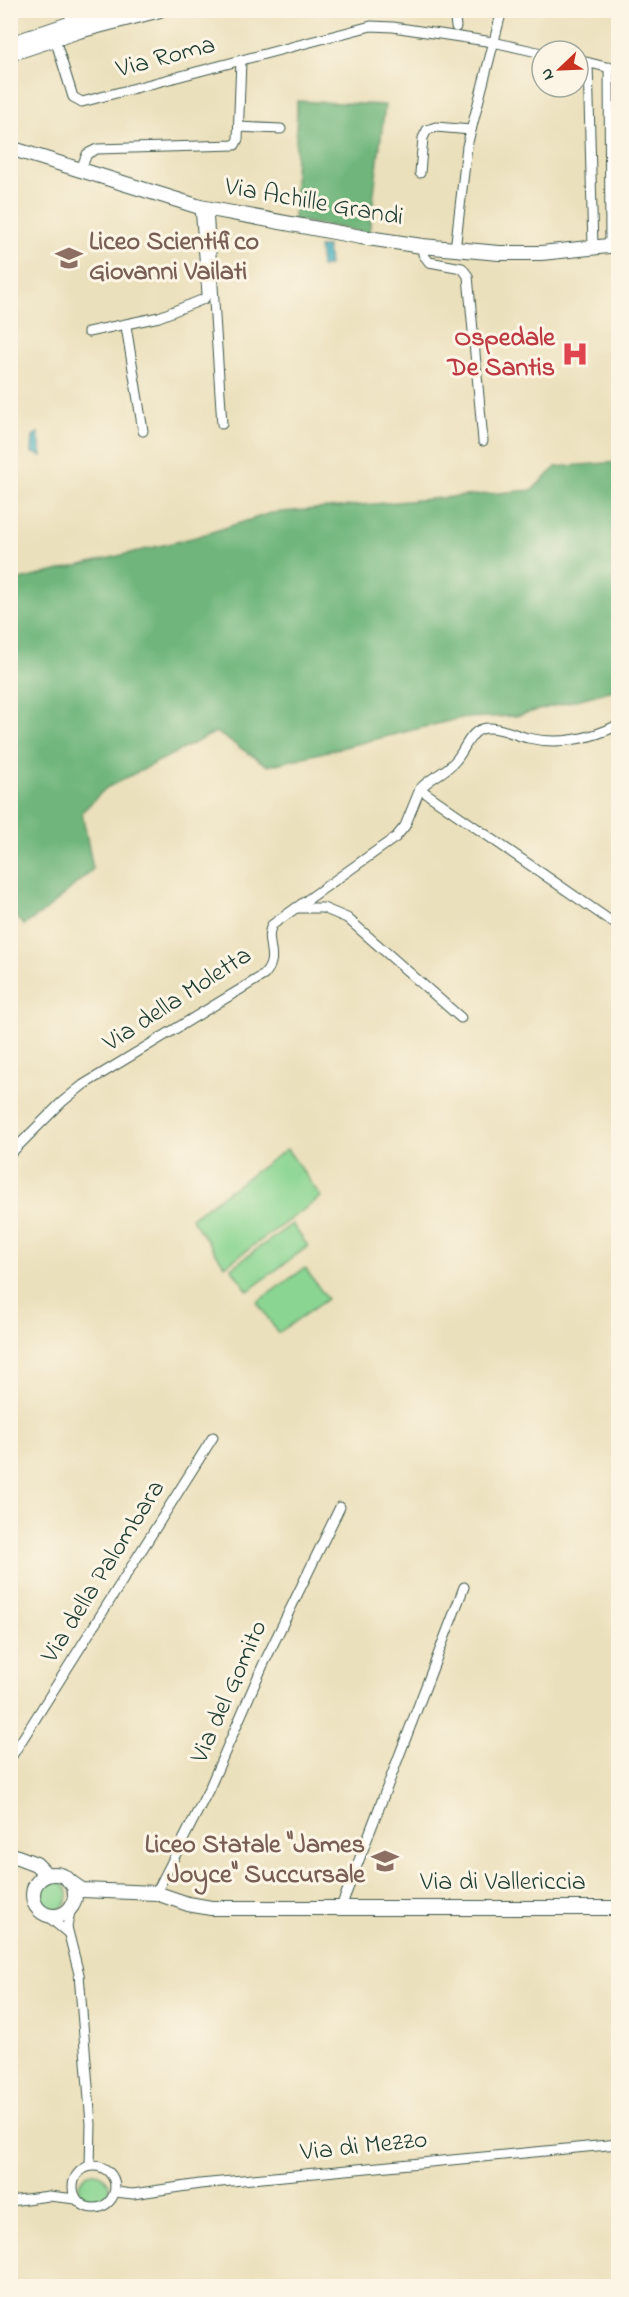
<svg xmlns="http://www.w3.org/2000/svg" width="629" height="2297" font-family="'Indie Flower',sans-serif">
<style>
.green{fill:#8ad592;stroke:#548963;stroke-width:1.5}
.forest{fill:#6fb67c;stroke:#477a58;stroke-width:1.5}
.water{fill:#40adbe;stroke:#307579;stroke-width:1.5}
.lines{fill:none;stroke-linecap:round;stroke-linejoin:round}
.street-casing{stroke:#3e5548;stroke-width:11}
.secondary-casing{stroke:#3e5548;stroke-width:16}
.street{stroke:#fff;stroke-width:9}
.secondary{stroke:#fff;stroke-width:14}
.labels{text-anchor:middle;dominant-baseline:central;stroke-width:6;stroke-linejoin:round;paint-order:stroke}
.street-label{font-size:26px;fill:#1f3d34;stroke:#fcf5e5}
.education-label{font-size:26px;font-weight:bold;fill:#785e54;stroke:#fcf5e5;text-anchor:start}
.health-label{font-size:26px;font-weight:bold;fill:#be3a42;stroke:#fcf5e5;text-anchor:end}
</style>
<rect width="100%" height="100%" fill="#fcf5e5"/>
<filter id="ink" filterUnits="userSpaceOnUse"><feTurbulence type="fractalNoise" baseFrequency=".0167" numOctaves="2"/><feDisplacementMap in="SourceGraphic" scale="12" xChannelSelector="R" yChannelSelector="G"/><feConvolveMatrix kernelMatrix="1 2 1 2 8 2 1 2 1" color-interpolation-filters="sRGB"/></filter>
<filter id="wash" filterUnits="userSpaceOnUse"><feTurbulence type="fractalNoise" baseFrequency=".008" numOctaves="4" result="noise"/><feDisplacementMap in="SourceGraphic" scale="24" xChannelSelector="R" yChannelSelector="G"/><feGaussianBlur stdDeviation="1.35" result="paint"/><feColorMatrix in="noise" values="0 0 0 0 0 0 0 0 0 0 0 0 0 0 0 0 0 1.4 0 .05"/><feComposite in="paint" operator="in"/></filter>
<g filter="url(#wash)">
<rect width="100%" height="100%" fill="#ebe0bc"/>
<g class="green">
<polygon points="287,1149 321,1197 225,1266 191,1218"/>
<polygon points="292,1224 308,1246 248,1291 231,1268"/>
<polygon points="305,1268 327,1299 278,1333 257,1302"/>
<circle cx="53" cy="1895" r="15"/>
<circle cx="94" cy="2188" r="15"/>
</g>
<g class="forest">
<polygon points="297,101 385,105 369,233 294,220"/>
<polygon points="618,462 618,689 516,716 461,718 268,766 216,732 106,788 82,812 93,869 44,912 24,925 11,913 11,582 196,537 271,513 532,490 556,467"/>
</g>
<g class="water">
<polygon points="319,247 327,247 329,266 321,267"/>
<polygon points="38,433 42,456 32,453 33,436"/>
</g>
</g>
<g filter="url(#ink)">
<g class="lines">
<defs>
<g id="street">
<polyline points="68,10 72,22"/>
<polyline points="454,10 456,27"/>
<polyline points="55,39 73,97 82,102 371,26 393,27 493,42 542,53"/>
<polyline points="578,60 618,70"/>
<polyline points="588,63 593,248"/>
<polyline points="609,67 610,246"/>
<polyline points="239,127 281,129"/>
<polyline points="80,171 87,154 97,149 235,145 238,139 241,60"/>
<polyline points="420,173 423,138 427,130 436,127 471,130"/>
<polyline points="208,209 222,424"/>
<polyline points="422,246 423,254 429,262 462,268 468,276 483,441"/>
<polyline points="455,250 467,146 502,10"/>
<polyline points="126,326 143,431"/>
<polyline points="88,332 159,317 204,299 207,293 200,207"/>
<path d="M420 789C430 777 446 773 456 760 464 751 470 732 482 729 496 725 515 735 528 738 558 745 591 739 618 725"/>
<polyline points="296,908 323,908 347,918 461,1018"/>
<path d="M10 1154 62 1102 83 1085 264 975C281 956 263 943 272 925L396 837 405 826 420 789 618 926"/>
<polyline points="10,1759 213,1437"/>
<polyline points="156,1893 209,1789 263,1665 340,1507"/>
<polyline points="71,1907 67,1927 79,1974 91,2124 90,2166"/>
<polyline points="341,1907 464,1587"/>
<polyline points="46,1915 68,1933"/>
<circle cx="94" cy="2187" r="21"/>
<polyline points="115,2192 133,2194 200,2184 618,2144"/>
<polyline points="10,2201 49,2196 76,2199"/>
</g>
<g id="secondary">
<polyline points="10,44 110,10"/>
<polyline points="10,54 79,31 160,10"/>
<polyline points="10,148 200,207 361,237 422,246 499,253 541,253 618,245"/>
<polyline points="10,1854 36,1864 47,1875"/>
<circle cx="54" cy="1895" r="21"/>
<polyline points="69,1881 82,1890 156,1893 188,1904 211,1908 618,1908"/>
</g>
</defs>
<use href="#street" class="street-casing"/>
<use href="#secondary" class="secondary-casing"/>
<use href="#street" class="street"/>
<use href="#secondary" class="secondary"/>
</g>
</g>
<defs>
<symbol id="school-bare" viewBox="-9 -9 18 18"><path d="M0-5L7-2L0 1L-7-2ZM-4 1L0 2.5L4 1V4Q0 6-4 4Z" fill="#8d6e63" stroke="#fcf5e5" stroke-width="2.5" paint-order="stroke"/></symbol>
<symbol id="hospital-bare" viewBox="-9 -9 18 18"><path d="M-5-5h3v3.5h4V-5h3V5h-3V1.5h-4V5h-3Z" fill="#e0444e" stroke="#fcf5e5" stroke-width="2.5" paint-order="stroke"/></symbol>
</defs>
<g fill-rule="evenodd">
<use href="#school-bare" x="50" y="239" width="38" height="38"/>
<use href="#hospital-bare" x="556" y="335" width="38" height="38"/>
<use href="#school-bare" x="366" y="1842" width="38" height="38"/>
</g>
<g class="labels">
<g class="street-label">
<text transform="translate(166 58) rotate(-15)">Via Roma</text>
<text transform="translate(314 203) rotate(10)">Via Achille Grandi</text>
<text transform="translate(178 1000) rotate(-33)">Via della Moletta</text>
<text transform="translate(104 1572) rotate(-58)">Via della Palombara</text>
<text transform="translate(230 1692) rotate(-66)">Via del Gomito</text>
<text x="503" y="1883">Via di Vallericcia</text>
<text transform="translate(364 2147) rotate(-6)">Via di Mezzo</text>
</g>
<g class="education-label">
<text x="89" y="243">Liceo Scientifico<tspan x="89" dy="30">Giovanni Vailati</tspan></text>
<text x="365" y="1846" text-anchor="end">Liceo Statale "James<tspan x="365" dy="30">Joyce" Succursale</tspan></text>
</g>
<g class="health-label">
<text x="555" y="339">Ospedale<tspan x="555" dy="30">De Santis</tspan></text>
</g>
</g>
<rect width="629" height="2297" fill="none" stroke="#fcf5e5" stroke-width="36"/>
<g transform="translate(560 69) rotate(247)"><circle r="28" fill="#fcf5e5" stroke="#a4ab9e" stroke-width="1.5"/>
<path d="M0-4.5L10 22L0 15L-10 22Z" fill="#c8321e"/>
<text y="-9" font-size="16" font-weight="bold" text-anchor="middle" fill="#1f3d34">N</text>
</g>
</svg>
